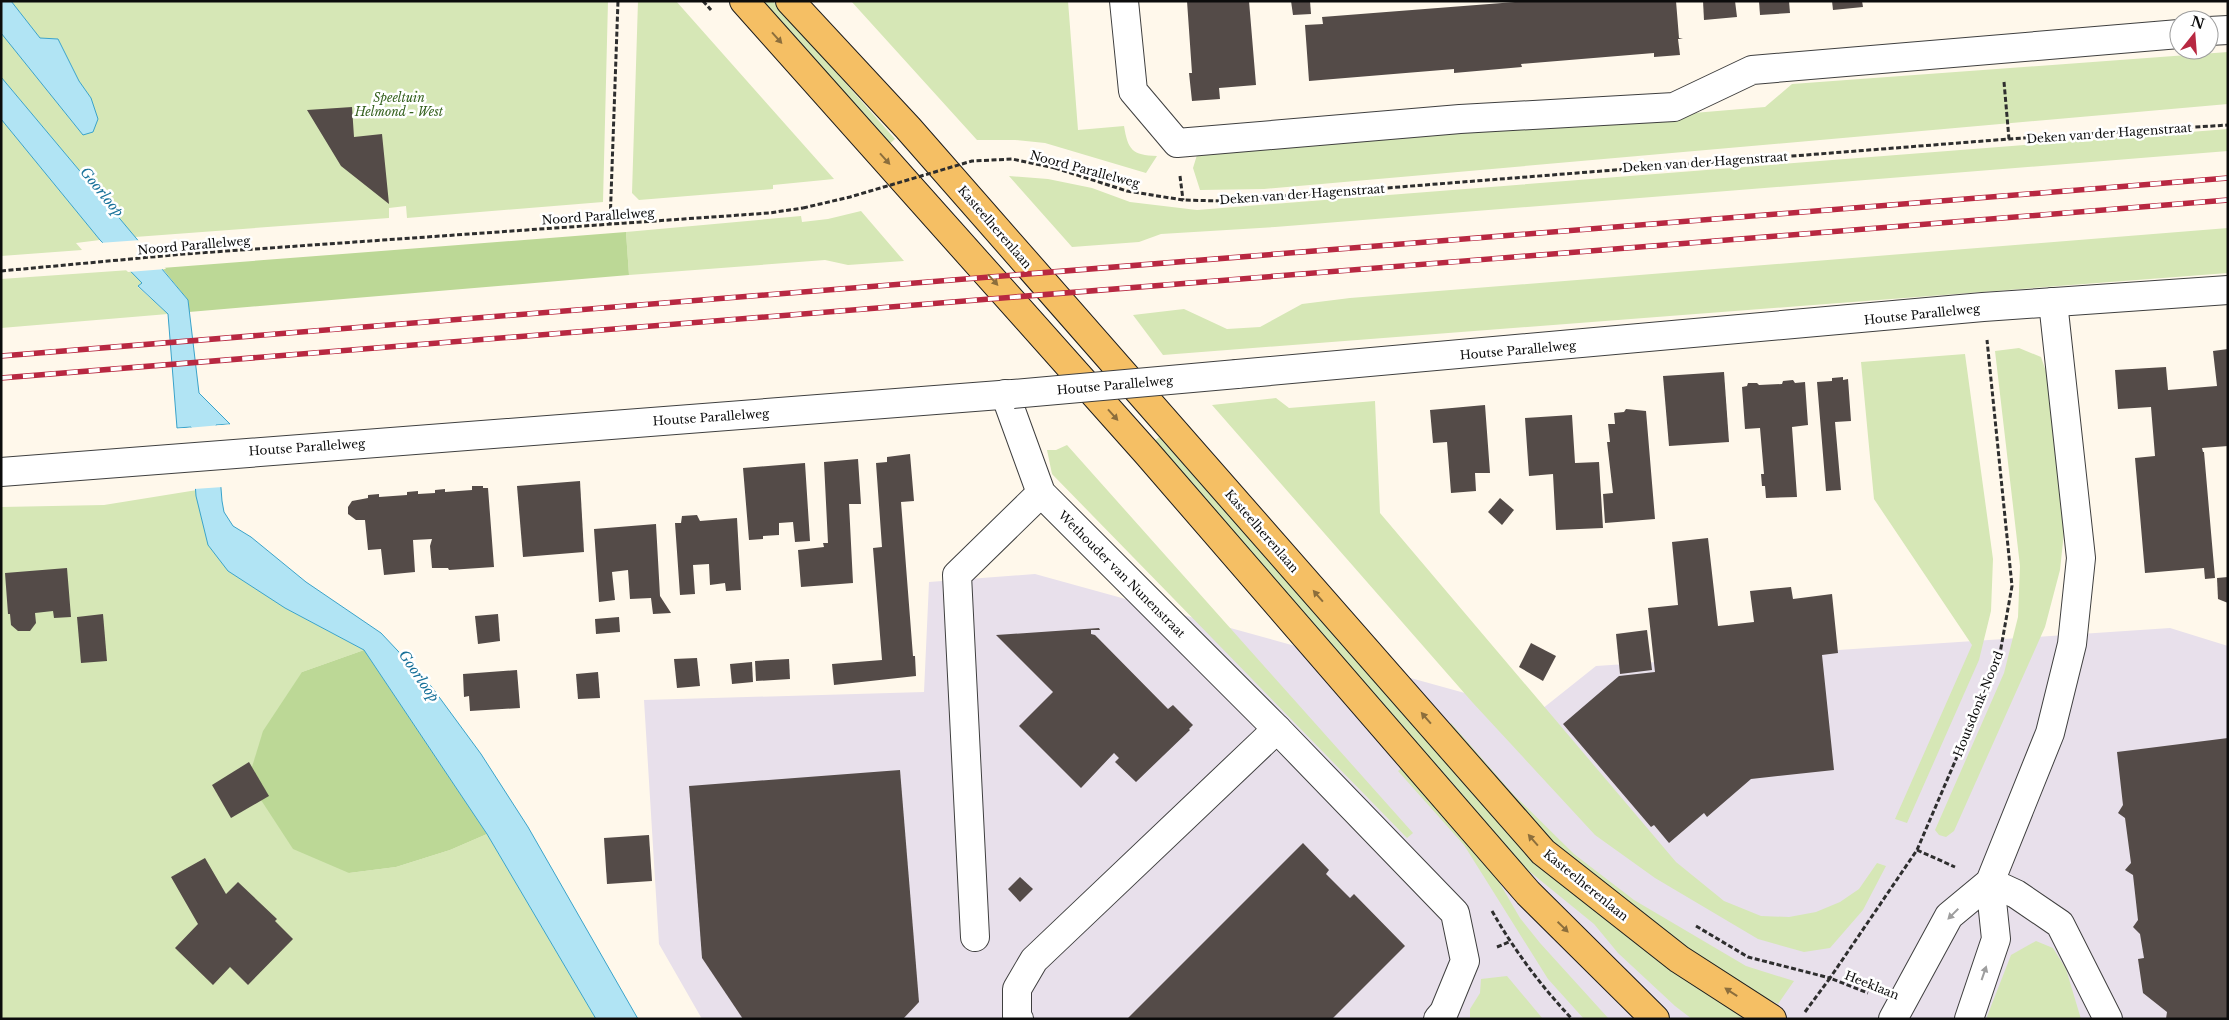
<svg xmlns="http://www.w3.org/2000/svg" width="2229" height="1020" font-family="'Libre Baskerville',serif">
<style>
.industrial{fill:#e8e0eb}
.green{fill:#d6e7b6}
.forest{fill:#bcd896}
.water{fill:#b1e4f4;stroke:#3aa3ca}
.pier{fill:#fff8eb}
.building{fill:#544b48}
.lines{fill:none;stroke-linecap:round;stroke-linejoin:round}
.minor-casing{stroke:#3f3f3f;stroke-width:30}
.major-casing{stroke:#1d1d1d;stroke-width:30}
.path{stroke:#2e2e2e;stroke-width:3;stroke-dasharray:5 2.5;stroke-linecap:butt}
.minor{stroke:#fff;stroke-width:28}
.major{stroke:#f5bf64;stroke-width:28}
.rail-casing{stroke:#b82841;stroke-width:5.5}
.rail{stroke:#fff;stroke-width:4;stroke-dasharray:11;stroke-linecap:butt}
.minor-bridge-casing{stroke:#3f3f3f;stroke-width:30;stroke-linecap:butt}
.path-bridge{stroke:#2e2e2e;stroke-width:3;stroke-dasharray:5 2.5;stroke-linecap:butt}
.minor-bridge{stroke:#fff;stroke-width:28}
.oneway{fill:#8c6e3c}
.oneway2{fill:#9e9e9e}
.labels{text-anchor:middle;dominant-baseline:central;stroke-width:5;stroke-linejoin:round;paint-order:stroke}
.park-label{font-size:12px;font-style:italic;fill:#35611e;stroke:#fff}
.street-label{font-size:12px;fill:#0c0c0c;stroke:#fff}
.water-label{font-size:14px;font-style:italic;fill:#19729a;stroke:#fff}
</style>
<rect width="100%" height="100%" fill="#fff8eb"/>
<polygon class="industrial" points="1035,574 1537,713 1596,666 2170,628 2228,646 2228,1019 702,1019 659,944 644,700 924,692 929,582"/>
<g class="green">
<polygon points="11,1 608,1 603,202 407,218 406,206 389,208 389,218 135,237 1,77 1,33 83,135 91,98 79,81 58,39 40,38"/>
<polygon points="638,1 676,1 834,179 773,185 773,189 639,200 632,193"/>
<polygon points="755,1 773,1 895,139 885,148"/>
<path d="M851 1H1068L1078 130 1124 126C1128 150 1132 155 1157 156L1146 173 1045 143 1015 140H977Z"/>
<polygon points="2228,52 2228,104 1264,189 1200,190 1193,168 1197,155 1765,107 1792,84"/>
<polygon points="1,119 100,240 76,243 82,250 1,256"/>
<polygon points="2228,129 2228,151 1275,227 1161,234 1139,242 1072,247 1009,176 1048,179 1092,188 1130,202 1197,210"/>
<polygon points="861,211 904,261 848,265 825,260 629,275 626,232 801,216 802,222 828,219"/>
<polygon points="2228,228 2228,273 1163,355 1133,315 1184,309 1227,329 1260,327 1302,304 1350,298"/>
<polygon points="130,270 142,283 138,287 168,314 1,328 1,279"/>
<polygon points="2019,348 2041,357 2053,392 2065,523 2060,570 2045,627 1954,831 1946,837 1939,835 1935,830 2004,673 2018,617 2020,566 1995,351"/>
<polygon points="1965,354 1993,559 1991,611 1979,660 1907,823 1895,819 1972,645 1874,499 1861,362"/>
<polygon points="1276,398 1289,408 1375,401 1380,513 1676,862 1724,901 1761,916 1789,917 1816,912 1840,902 1859,889 1877,863 1886,866 1863,910 1830,948 1804,952 1758,939 1655,878 1595,835 1473,703 1212,405"/>
<polygon points="1159,437 1445,760 1678,969 1744,1019 1692,1019 1675,1006 1618,953 1594,924 1524,867 1485,826 1149,446"/>
<polygon points="1067,445 1413,833 1407,838 1052,474 1047,450 1056,450"/>
<polygon points="197,490 196,497 285,608 364,650 302,672 349,873 396,867 450,850 487,834 596,1019 2,1019 1,507 104,505"/>
<polygon points="1451,723 1514,795 1574,854 1634,900 1746,966 1794,981 1778,1004 1707,968 1539,833 1444,730"/>
<polygon points="1405,765 1485,858 1520,918 1540,943 1609,1019 1584,1019 1548,979 1464,845 1398,771"/>
<polygon points="2036,941 2053,948 2066,969 2081,1019 1986,1019 2011,955"/>
<polygon points="1507,976 1543,1019 1470,1019 1470,1009 1480,993 1481,979"/>
</g>
<g class="forest">
<polygon points="626,232 629,275 189,312 188,300 162,268"/>
<polygon points="364,650 487,834 450,850 396,867 349,873 293,849 248,780 263,731 302,672"/>
</g>
<g class="water">
<polygon points="1,1 11,1 40,38 58,39 79,81 91,98 98,119 93,132 83,135 1,33"/>
<polygon points="1,77 188,300 199,393 230,424 216,425 222,501 224,512 233,526 251,537 306,582 381,633 431,686 481,754 528,827 638,1019 596,1019 487,834 364,650 285,608 228,571 208,545 196,496 191,427 177,428 168,314 138,286 142,283 100,240 1,119"/>
</g>
<g class="pier">
<polygon points="141,240 166,269 128,272 99,243"/>
<polygon points="233,424 219,427 223,487 194,489 189,429 175,429"/>
</g>
<g class="building">
<polygon points="1187,1 1249,1 1256,85 1219,88 1220,99 1192,101 1189,73 1192,73"/>
<polygon points="1291,1 1310,1 1311,14 1293,15"/>
<polygon points="1676,1 1679,38 1683,39 1678,39 1680,55 1654,57 1654,53 1521,64 1522,67 1454,73 1454,69 1309,81 1305,25 1323,24 1322,17 1515,2"/>
<polygon points="1703,1 1735,1 1737,17 1704,20"/>
<polygon points="1759,1 1789,1 1790,13 1760,15"/>
<polygon points="1832,1 1862,1 1863,7 1833,10"/>
<polygon points="352,107 354,137 382,134 389,204 341,166 307,110"/>
<polygon points="2228,349 2228,446 2202,448 2203,452 2204,452 2215,578 2205,579 2204,568 2145,573 2135,458 2155,456 2151,407 2118,409 2115,370 2166,367 2168,390 2217,386 2213,351"/>
<polygon points="1724,372 1729,442 1669,446 1663,376"/>
<polygon points="1843,377 1843,380 1848,379 1851,421 1835,422 1841,490 1826,491 1817,382 1832,381 1832,378"/>
<polygon points="1793,380 1795,383 1805,382 1808,425 1792,427 1797,497 1766,498 1765,486 1762,486 1761,474 1764,474 1760,428 1745,429 1742,387 1747,386 1748,383 1757,383 1759,385 1782,384 1783,381"/>
<polygon points="1485,405 1490,473 1475,473 1476,491 1451,493 1447,442 1433,443 1430,410"/>
<polygon points="1626,409 1646,411 1655,519 1605,523 1603,494 1613,493 1607,442 1610,442 1608,424 1615,424 1614,413 1624,412"/>
<polygon points="1572,415 1575,463 1599,462 1603,528 1556,530 1553,474 1529,476 1525,418"/>
<polygon points="910,454 914,501 901,502 913,656 915,656 916,676 834,685 832,664 882,660 873,548 882,547 876,463 887,462 887,457"/>
<polygon points="858,459 861,504 849,504 853,583 801,587 798,550 824,547 823,543 828,543 824,462"/>
<polygon points="805,463 810,541 795,542 793,522 779,523 779,535 763,536 763,539 749,540 743,468"/>
<polygon points="580,481 584,552 523,557 517,486"/>
<polygon points="472,486 483,486 483,488 488,488 494,567 449,570 448,568 432,568 430,546 432,539 413,540 415,572 384,575 381,549 368,550 365,520 356,520 348,514 348,507 352,501 368,498 368,495 379,494 379,497 407,495 407,492 418,491 418,494 435,493 435,490 445,489 445,492 472,490"/>
<polygon points="1500,498 1514,510 1502,525 1488,512"/>
<polygon points="697,515 700,521 737,518 741,590 726,591 725,583 710,585 709,564 693,565 695,594 680,595 675,523 681,523 682,516"/>
<polygon points="656,524 660,596 671,613 653,614 651,598 630,599 628,570 612,572 615,600 599,602 594,529"/>
<polygon points="1708,538 1718,626 1754,622 1750,591 1791,587 1793,599 1832,594 1838,653 1822,655 1834,770 1751,779 1707,817 1704,813 1669,843 1654,825 1651,827 1563,724 1619,676 1655,672 1648,608 1678,605 1672,542"/>
<polygon points="67,568 71,617 54,618 53,611 35,613 36,623 30,631 18,631 11,625 10,614 8,614 5,573"/>
<polygon points="2228,577 2228,603 2218,599 2217,578"/>
<polygon points="103,614 107,661 81,663 77,617"/>
<polygon points="498,614 500,641 478,644 475,616"/>
<polygon points="619,617 620,632 596,634 595,619"/>
<polygon points="1099,628 1100,630 1091,630 1091,634 1095,635 1168,709 1173,705 1193,725 1189,729 1190,730 1136,782 1115,762 1119,758 1114,753 1081,788 1019,726 1053,692 996,635"/>
<polygon points="1647,630 1652,670 1620,674 1616,634"/>
<polygon points="1531,643 1556,656 1543,681 1519,667"/>
<polygon points="697,658 700,686 677,688 674,659"/>
<polygon points="789,659 790,679 756,681 755,661"/>
<polygon points="752,662 753,682 732,684 730,664"/>
<polygon points="517,670 520,708 470,711 469,696 464,697 463,674"/>
<polygon points="598,672 600,698 578,699 576,674"/>
<polygon points="2228,738 2228,1019 2166,1019 2167,1012 2143,993 2138,959 2144,958 2140,934 2133,927 2138,920 2133,875 2125,870 2131,863 2125,818 2118,813 2123,805 2117,752"/>
<polygon points="249,762 269,796 231,818 212,785"/>
<polygon points="900,770 919,1002 903,1019 743,1019 702,958 689,786"/>
<polygon points="649,835 652,881 607,884 604,838"/>
<polygon points="1303,843 1329,870 1326,874 1350,898 1354,894 1405,946 1332,1019 1127,1019"/>
<polygon points="205,858 226,894 238,882 277,919 275,921 293,939 248,985 230,967 213,985 175,948 198,924 171,877"/>
<polygon points="1020,877 1033,889 1020,902 1008,889"/>
</g>
<g class="lines">
<defs>
<g id="minor">
<polyline points="1124,1 1133,91 1177,143 1460,119 1674,107 1752,70 2179,34"/>
<polyline points="2209,31 2228,30"/>
<polyline points="1237,374 1983,307 2228,290"/>
<polyline points="1005,394 1041,493 1277,729 1455,913 1465,961 1444,1012 1438,1019"/>
<polyline points="1,472 1013,394"/>
<polyline points="1990,882 2016,894 2060,924 2108,1019"/>
<polyline points="975,937 957,575 1041,493"/>
<polyline points="1019,1019 1017,1016 1017,989 1034,960 1277,729"/>
<polyline points="1893,1019 1949,916 1990,882 2050,733 2072,644 2081,558 2053,302"/>
<polyline points="1969,1019 1996,939 1990,882"/>
</g>
<g id="major">
<polyline points="744,1 1147,453 1528,893 1655,1019"/>
<polyline points="790,1 908,128 1543,852 1679,959 1772,1019"/>
</g>
</defs>
<use href="#minor" class="minor-casing"/>
<use href="#major" class="major-casing"/>
<g class="path">
<polyline points="703,1 711,10"/>
<polyline points="2004,82 2009,139"/>
<polyline points="1055,168 1127,191 1183,200 1221,201 2009,139 2228,125"/>
<polyline points="1180,176 1183,200"/>
<polyline points="610,224 618,1"/>
<polyline points="1,271 184,254 769,213 803,208"/>
<polyline points="1917,850 1955,867"/>
<path d="M1492 911C1514 950 1541 986 1572 1019"/>
<polyline points="1696,926 1748,957 1830,978 1917,850 1999,659 2012,586 1987,340"/>
<polyline points="1497,947 1509,942"/>
<polyline points="1805,1012 1830,978 1868,993"/>
</g>
<use href="#minor" class="minor"/>
<use href="#major" class="major"/>
<defs>
<g id="rail">
<polyline points="1,356 2228,178"/>
<polyline points="1,378 2228,200"/>
</g>
</defs>
<use href="#rail" class="rail-casing"/>
<use href="#rail" class="rail"/>
<defs>
<polyline id="minor-bridge" points="1013,394 1237,374"/>
</defs>
<use href="#minor-bridge" class="minor-bridge-casing"/>
<polyline class="path-bridge" points="803,208 850,197 972,161 1012,159 1055,168"/>
<use href="#minor-bridge" class="minor-bridge"/>
</g>
<defs><path id="oneway-solid" d="M-6-.8H1V-3.2L6.5 0L1 3.2V.8H-6Z" transform="scale(1.25)"/></defs>
<g class="oneway">
<use href="#oneway-solid" transform="translate(777 38) rotate(48)"/>
<use href="#oneway-solid" transform="translate(885 159) rotate(48)"/>
<use href="#oneway-solid" transform="translate(993 280) rotate(48)"/>
<use href="#oneway-solid" transform="translate(1113 415) rotate(48)"/>
<use href="#oneway-solid" transform="translate(1318 596) rotate(-131)"/>
<use href="#oneway-solid" transform="translate(1426 718) rotate(-131)"/>
<use href="#oneway-solid" transform="translate(1533 840) rotate(-131)"/>
<use href="#oneway-solid" transform="translate(1563 927) rotate(44)"/>
<use href="#oneway-solid" transform="translate(1731 992) rotate(-147)"/>
</g>
<g class="oneway2">
<use href="#oneway-solid" transform="translate(1953 914) rotate(135)"/>
<use href="#oneway-solid" transform="translate(1984 973) rotate(-71)"/>
</g>
<g class="labels">
<g class="park-label">
<text x="399" y="97">Speeltuin<tspan x="399" dy="14">Helmond - West</tspan></text>
</g>
<g class="street-label">
<text transform="translate(2109 133) rotate(-4)">Deken van der Hagenstraat</text>
<text transform="translate(1705 162) rotate(-4)">Deken van der Hagenstraat</text>
<text transform="translate(1085 169) rotate(15)">Noord Parallelweg</text>
<text transform="translate(1302 194) rotate(-4)">Deken van der Hagenstraat</text>
<text transform="translate(598 216) rotate(-4)">Noord Parallelweg</text>
<text transform="translate(995 227) rotate(49)">Kasteelherenlaan</text>
<text transform="translate(194 245) rotate(-5)">Noord Parallelweg</text>
<text transform="translate(1922 314) rotate(-6)">Houtse Parallelweg</text>
<text transform="translate(1518 350) rotate(-5)">Houtse Parallelweg</text>
<text transform="translate(1115 385) rotate(-5)">Houtse Parallelweg</text>
<text transform="translate(711 417) rotate(-4)">Houtse Parallelweg</text>
<text transform="translate(307 447) rotate(-4)">Houtse Parallelweg</text>
<text transform="translate(1262 531) rotate(49)">Kasteelherenlaan</text>
<text transform="translate(1122 574) rotate(45)">Wethouder van Nunenstraat</text>
<text transform="translate(1978 704) rotate(-68)">Houtsdonk-Noord</text>
<text transform="translate(1586 885) rotate(39)">Kasteelherenlaan</text>
<text transform="translate(1872 985) rotate(22)">Heeklaan</text>
</g>
<g class="water-label">
<text transform="translate(102 192) rotate(51)">Goorloop</text>
<text transform="translate(419 676) rotate(56)">Goorloop</text>
</g>
</g>
<rect width="2229" height="1020" fill="none" stroke="#0c0c0c" stroke-width="5"/>
<g transform="translate(2194 35) rotate(17)"><circle r="24" fill="#ffffff" stroke="#9e9e9e"/>
<path d="M0-4L9 19L0 12L-9 19Z" fill="#b82841"/>
<text y="-8" font-size="14" font-weight="bold" text-anchor="middle" fill="#0c0c0c">N</text>
</g>
</svg>
